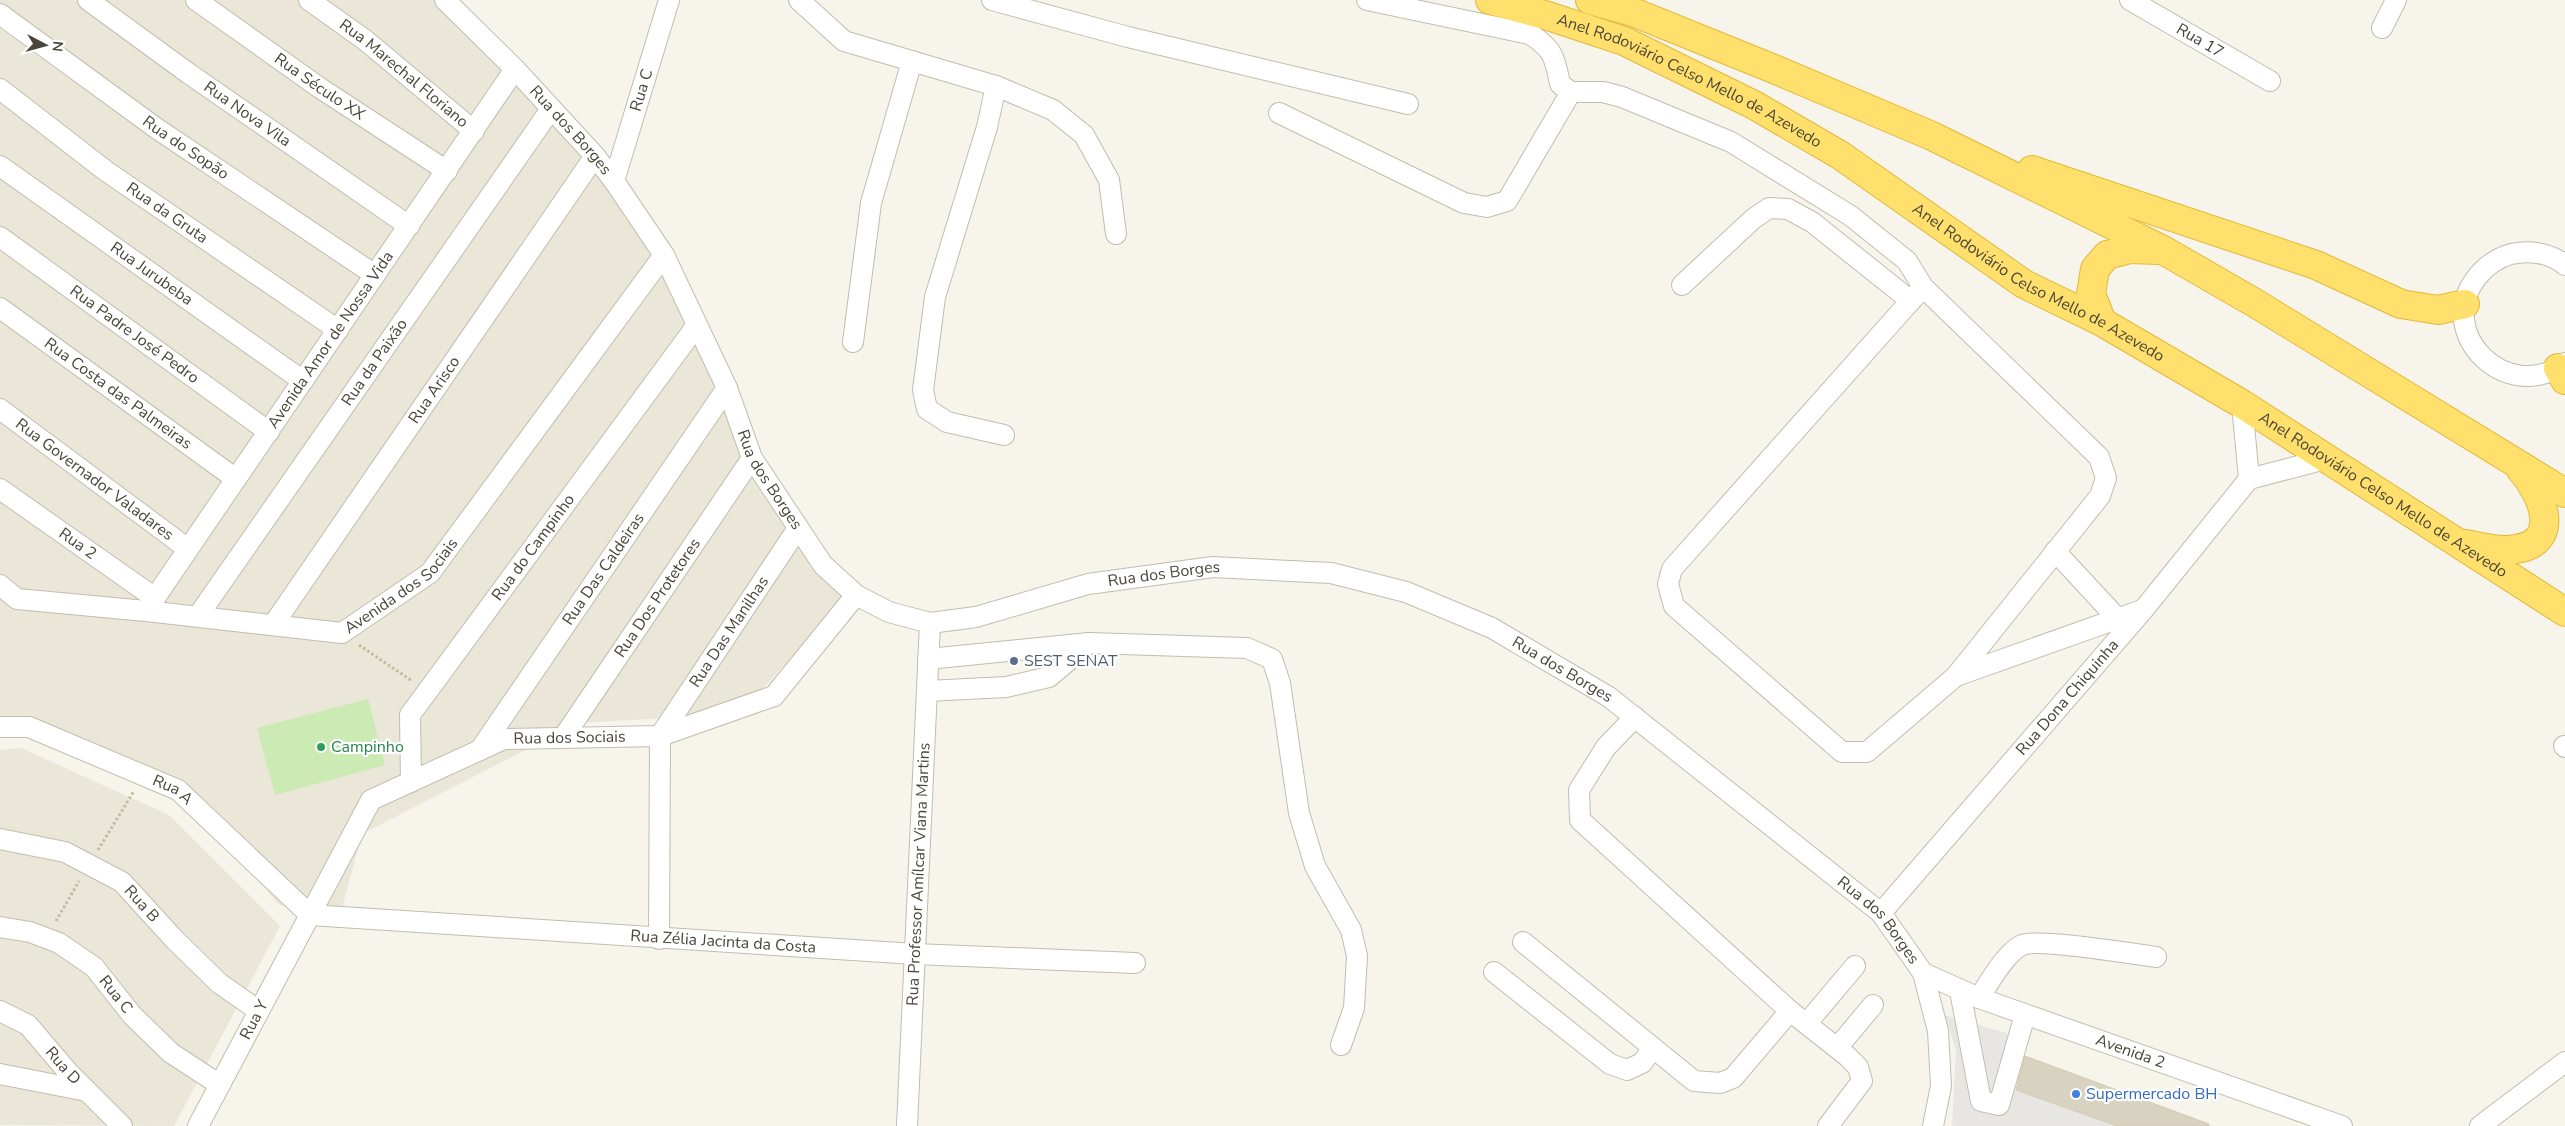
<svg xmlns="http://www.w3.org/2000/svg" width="2565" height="1126" font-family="'Nunito Sans',sans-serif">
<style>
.residential{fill:#eae7d9}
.green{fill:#cbeab4}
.parking{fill:#e8e6e3}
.building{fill:#d8d2c0;stroke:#d3cbb3}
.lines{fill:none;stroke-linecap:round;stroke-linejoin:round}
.minor-casing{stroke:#c2bdad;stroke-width:22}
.highway-casing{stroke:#e2b83a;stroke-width:30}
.path{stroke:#c4bb9e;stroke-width:3;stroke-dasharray:2.5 2.5;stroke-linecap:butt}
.minor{stroke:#fff;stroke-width:20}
.highway{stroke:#ffe06d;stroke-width:28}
.service-dot{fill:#5c6f8a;stroke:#fff;stroke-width:2}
.leisure-dot{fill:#2e9e5b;stroke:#fff;stroke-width:2}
.shop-dot{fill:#3f7fe0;stroke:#fff;stroke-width:2}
.labels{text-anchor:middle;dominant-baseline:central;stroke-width:4.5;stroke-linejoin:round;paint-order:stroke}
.street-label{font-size:16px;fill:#4b4639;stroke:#fff}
.service-label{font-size:16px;fill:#4e5e75;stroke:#fff;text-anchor:start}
.leisure-label{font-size:16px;fill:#27864d;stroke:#fff;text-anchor:start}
.shop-label{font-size:16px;fill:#366cbe;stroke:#fff;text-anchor:start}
</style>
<rect width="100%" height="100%" fill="#f6f4eb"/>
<g class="residential">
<polygon points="0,0 451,0 603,166 680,300 789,527 850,593 740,714 578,723 362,834 339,919 279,905 212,824 114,754 0,730"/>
<polygon points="21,748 169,815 280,926 174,1126 0,1125 0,750"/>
</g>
<polygon class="green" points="368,699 385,765 275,795 257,728"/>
<polygon class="parking" points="1944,1015 2017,1036 2012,1089 2117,1126 1952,1126 1956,1049"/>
<polygon class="building" points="2025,1056 2209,1124 2209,1126 2117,1126 2016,1090"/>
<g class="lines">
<defs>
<g id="minor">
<path id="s1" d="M88 0 188 73 409 226"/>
<path id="s2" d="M196 0 320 88 447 171"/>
<path id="s3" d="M309 0 365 40 474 131"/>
<path id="s4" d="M445 0 515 69 595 156 614 181 664 255 727 388 752 458 823 565 856 595 889 612 930 623 976 617 1088 584 1213 567 1331 573 1406 592 1492 628 1609 697 1881 913 1923 973 1938 1031 1941 1086 1933 1126"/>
<polyline points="799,0 844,41 996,86 987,127 935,297 923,390 927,409 947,422 1004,435"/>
<polyline points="992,0 1128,37 1408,104"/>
<path d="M1367 0 1530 34C1553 49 1555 57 1560 84L1571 92H1603L1622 97 1731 142 1851 216 1907 261 1923 287 2099 457 2106 478 2100 496 1956 676 1867 752H1842L1674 606 1668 584 1672 569 1923 287"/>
<path id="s5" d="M2130 0 2270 81"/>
<path id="s6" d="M0 14 156 128 375 275"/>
<polyline points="2382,28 2396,0"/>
<polyline points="996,86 1053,110 1084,135 1109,180 1116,234"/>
<path id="s7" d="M0 89 106 171 338 330"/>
<polyline points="1279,113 1464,203 1487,207 1507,201 1571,92"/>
<path id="s8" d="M0 166 303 381"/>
<path id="s9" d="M614 181 669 0"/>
<path id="s10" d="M0 237 269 432"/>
<path d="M2565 265C2550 253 2530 250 2511 254 2497 258 2486 266 2477 277 2433 333 2507 406 2565 363"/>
<polyline points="1682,285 1753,219 1769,208 1788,209 1812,222 1911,301"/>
<path id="s11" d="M0 308 236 479"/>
<polyline points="853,342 871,203 912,61"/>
<polyline points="2242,404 2249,479"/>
<path id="s12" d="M0 409 188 549"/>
<path id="s13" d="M0 489 155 598"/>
<polyline points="2055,551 2117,618"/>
<path id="s14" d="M0 585 17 599 146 611 342 633 430 573 664 255"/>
<path id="s15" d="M146 611 515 69"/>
<path id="s16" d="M198 616 551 109"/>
<path id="s17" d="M273 625 595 156"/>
<polyline points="928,659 1089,643 1247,648 1272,659 1280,683 1299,813 1315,866 1351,930 1357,956 1354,1008 1341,1045"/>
<polyline points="1956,676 2142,610"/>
<polyline points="927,691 1006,687 1049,677 1089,643"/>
<polyline points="1635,717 1606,747 1579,790 1580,820 1790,1011 1847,1056 1858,1067 1862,1081 1828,1126"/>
<path id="s18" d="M0 727H29L178 790 310 915"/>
<path id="s19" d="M563 738 752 458"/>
<polyline points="2564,746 2565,747"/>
<path id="s20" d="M480 750 727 388"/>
<path id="s21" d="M411 782 410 715 697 325"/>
<path id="s22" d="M0 839 65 852 122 882 174 939 219 983 259 1011"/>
<path id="s23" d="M1881 913 2144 609 2249 479 2329 458"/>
<path id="s24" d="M310 915 915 954 1135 963"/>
<path id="s25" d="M0 927 30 932 59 943 94 967 132 1015 171 1053 220 1085"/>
<path id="s26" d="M659 939 660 736 798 528"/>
<polyline points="1523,942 1694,1081 1720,1083 1733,1078 1790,1011"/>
<polyline points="1494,972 1610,1064 1627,1070 1642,1063 1653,1048"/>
<path id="s27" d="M1923 973 1979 998 2342 1126"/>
<polyline points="1960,991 1981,1101 1999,1105 2025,1015"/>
<path d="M1979 998C1989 983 2006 952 2022 945 2037 938 2135 954 2156 957"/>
<path id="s28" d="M0 1011 28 1025 68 1072 122 1126"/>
<polyline points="1807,1023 1855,966"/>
<polyline points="1837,1048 1873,1005"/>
<polyline points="0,1074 87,1091"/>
<path id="s29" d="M198 1126 371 800 504 739 660 736 774 696 856 595"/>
<path id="s30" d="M907 1126 930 623"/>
<polyline points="2480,1126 2565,1062"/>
</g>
<g id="highway">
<path id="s31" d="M1490 0 1548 16 1624 41 1754 105 1840 155 2024 284 2102 322 2242 404 2565 612"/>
<polyline points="1590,0 1633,12 1774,69 1932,136 2163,250 2255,303 2565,493"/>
<polyline points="2032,170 2316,265 2401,304 2438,310 2465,304"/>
<polyline points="2102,322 2091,294 2095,269 2107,255 2130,249 2159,250"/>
<polyline points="2558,368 2565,380"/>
<path d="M2465 544C2482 547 2499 552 2516 549 2563 542 2542 493 2521 470"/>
</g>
</defs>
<use href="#minor" class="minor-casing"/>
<use href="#highway" class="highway-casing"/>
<g class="path">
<polyline points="359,645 412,681"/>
<polyline points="98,850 134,791"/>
<polyline points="56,921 79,881"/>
</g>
<use href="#minor" class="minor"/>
<use href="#highway" class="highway"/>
</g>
<circle class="service-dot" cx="1014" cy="661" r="5"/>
<circle class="leisure-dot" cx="321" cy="747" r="5"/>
<circle class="shop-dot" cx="2076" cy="1094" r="5"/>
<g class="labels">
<g class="street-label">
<text stroke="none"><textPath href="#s5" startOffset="81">Rua 17</textPath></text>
<text stroke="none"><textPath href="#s3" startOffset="120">Rua Marechal Floriano</textPath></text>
<text stroke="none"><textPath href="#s31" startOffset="216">Anel Rodoviário Celso Mello de Azevedo</textPath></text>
<text stroke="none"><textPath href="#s2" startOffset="151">Rua Século XX</textPath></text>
<text stroke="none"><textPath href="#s9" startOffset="95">Rua C</textPath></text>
<text stroke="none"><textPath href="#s1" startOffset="196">Rua Nova Vila</textPath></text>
<text stroke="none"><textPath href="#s4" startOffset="181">Rua dos Borges</textPath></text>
<text stroke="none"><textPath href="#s6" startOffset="229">Rua do Sopão</textPath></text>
<text stroke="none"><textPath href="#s7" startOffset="208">Rua da Gruta</textPath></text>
<text stroke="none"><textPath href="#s8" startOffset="186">Rua Jurubeba</textPath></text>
<text stroke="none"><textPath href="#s31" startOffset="621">Anel Rodoviário Celso Mello de Azevedo</textPath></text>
<text stroke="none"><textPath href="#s10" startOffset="166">Rua Padre José Pedro</textPath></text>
<text stroke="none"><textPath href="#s15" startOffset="328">Avenida Amor de Nossa Vida</textPath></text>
<text stroke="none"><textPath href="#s16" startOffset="309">Rua da Paixão</textPath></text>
<text stroke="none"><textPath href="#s17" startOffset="285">Rua Arisco</textPath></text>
<text stroke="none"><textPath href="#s11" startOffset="146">Rua Costa das Palmeiras</textPath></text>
<text stroke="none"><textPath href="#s12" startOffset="118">Rua Governador Valadares</textPath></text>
<text stroke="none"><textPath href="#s4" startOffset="586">Rua dos Borges</textPath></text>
<text stroke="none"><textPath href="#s31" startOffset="1026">Anel Rodoviário Celso Mello de Azevedo</textPath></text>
<text stroke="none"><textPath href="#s13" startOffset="95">Rua 2</textPath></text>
<text stroke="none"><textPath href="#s21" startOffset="275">Rua do Campinho</textPath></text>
<text stroke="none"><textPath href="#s20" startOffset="219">Rua Das Caldeiras</textPath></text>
<text stroke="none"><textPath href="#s4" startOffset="1051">Rua dos Borges</textPath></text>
<text stroke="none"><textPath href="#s14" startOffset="425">Avenida dos Sociais</textPath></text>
<text stroke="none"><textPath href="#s19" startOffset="169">Rua Dos Protetores</textPath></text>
<text stroke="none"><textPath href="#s26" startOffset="328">Rua Das Manilhas</textPath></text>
<text stroke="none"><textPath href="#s4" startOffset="1471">Rua dos Borges</textPath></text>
<text stroke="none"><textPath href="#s23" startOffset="285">Rua Dona Chiquinha</textPath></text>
<text stroke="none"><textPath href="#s29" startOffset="581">Rua dos Sociais</textPath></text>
<text stroke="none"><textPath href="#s18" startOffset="186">Rua A</textPath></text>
<text stroke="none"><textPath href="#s30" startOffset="252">Rua Professor Amílcar Viana Martins</textPath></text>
<text stroke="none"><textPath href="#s22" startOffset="160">Rua B</textPath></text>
<text stroke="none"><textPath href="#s4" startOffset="1876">Rua dos Borges</textPath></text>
<text stroke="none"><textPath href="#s24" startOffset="414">Rua Zélia Jacinta da Costa</textPath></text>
<text stroke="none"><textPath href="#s25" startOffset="139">Rua C</textPath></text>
<text stroke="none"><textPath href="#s29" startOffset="120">Rua Y</textPath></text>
<text stroke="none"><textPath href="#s27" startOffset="222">Avenida 2</textPath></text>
<text stroke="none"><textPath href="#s28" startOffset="85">Rua D</textPath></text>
</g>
<g class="service-label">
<text x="1024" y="661">SEST SENAT</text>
</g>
<g class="leisure-label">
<text x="331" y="747">Campinho</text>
</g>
<g class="shop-label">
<text x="2086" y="1094">Supermercado BH</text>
</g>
</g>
<g transform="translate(45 45) rotate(96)" stroke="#ffffff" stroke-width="4" paint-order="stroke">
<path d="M0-4L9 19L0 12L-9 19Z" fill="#4b4639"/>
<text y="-8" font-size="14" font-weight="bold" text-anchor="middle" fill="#4b4639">N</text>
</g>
</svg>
